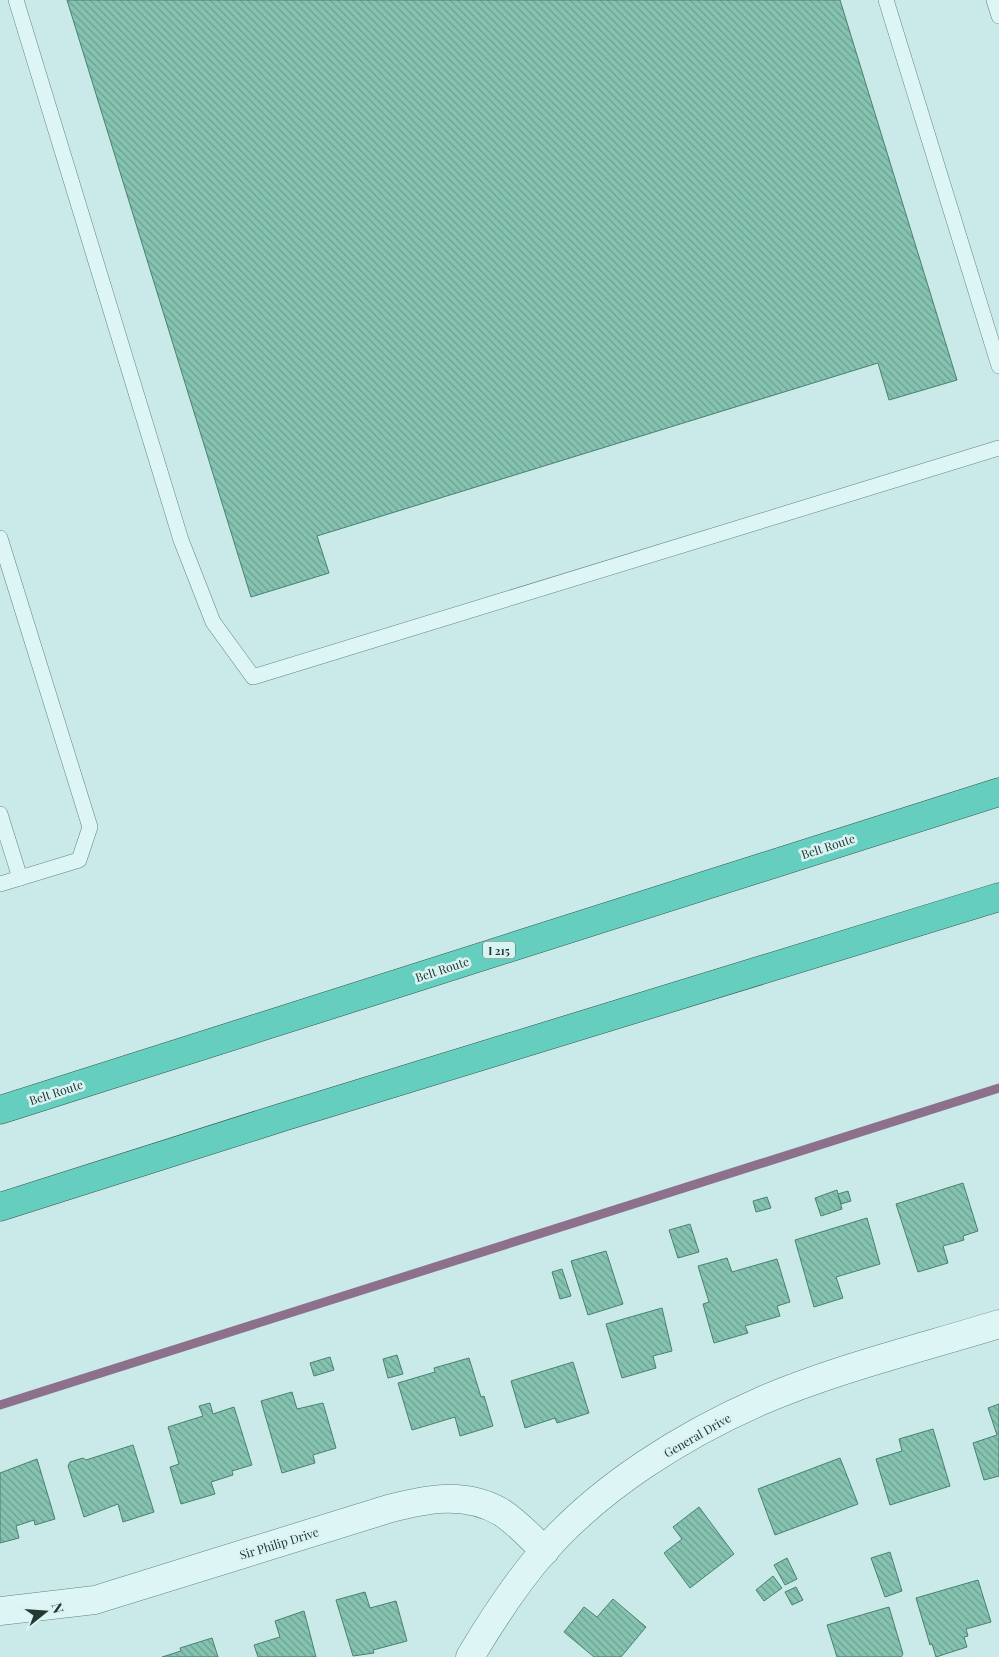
<svg xmlns="http://www.w3.org/2000/svg" width="999" height="1657" font-family="'Playfair Display',serif">
<style>
.lines{fill:none;stroke-linecap:round;stroke-linejoin:round}
.stream{stroke:#8d718c;stroke-width:9}
.building{fill:url(#building-back-hatch);stroke:#49816f}
.lane-casing{stroke:#60857e;stroke-width:16}
.street-casing{stroke:#60857e;stroke-width:29}
.highway-casing{stroke:#34534b;stroke-width:29}
.lane{stroke:#ddf5f5;stroke-width:15}
.street{stroke:#ddf5f5;stroke-width:28}
.highway{stroke:#66cebe;stroke-width:28}
.labels{text-anchor:middle;dominant-baseline:central;stroke-width:5;stroke-linejoin:round;paint-order:stroke}
.shield{fill:#d9f2f2;stroke:#596f6c;stroke-width:1}
.shield-label{font-size:11px;font-weight:bold;fill:#223732}
.street-label{font-size:12px;fill:#223732;stroke:#d9f2f2}
</style>
<defs>
<pattern id="building-back-hatch" width="6" height="6" patternUnits="userSpaceOnUse" patternTransform="scale(1.25)"><rect width="6" height="6" fill="#85c3b0"/><path d="M-1 5l2 2M0 0l6 6M5-1l2 2" fill="none" stroke="#6c9f90"/></pattern>
</defs>
<rect width="100%" height="100%" fill="#caeae9"/>
<g class="lines">
<polyline class="stream" points="0,1405 999,1088"/>
</g>
<g class="building">
<polygon points="67,0 840,0 957,380 889,400 878,363 317,536 329,573 251,597"/>
<polygon points="963,1183 978,1231 963,1236 964,1240 943,1246 948,1263 918,1272 896,1204"/>
<polygon points="837,1190 842,1209 821,1216 815,1198"/>
<polygon points="848,1191 851,1201 841,1204 838,1194"/>
<polygon points="767,1197 771,1208 756,1212 753,1201"/>
<polygon points="867,1218 880,1264 836,1277 843,1298 814,1307 795,1240"/>
<polygon points="690,1224 699,1252 678,1258 669,1230"/>
<polygon points="606,1251 623,1304 588,1315 571,1261"/>
<polygon points="727,1258 732,1272 777,1259 790,1302 777,1306 780,1316 745,1326 748,1333 714,1343 703,1304 709,1302 698,1266"/>
<polygon points="562,1269 571,1296 560,1299 552,1272"/>
<polygon points="662,1308 672,1351 653,1356 656,1368 622,1378 606,1324"/>
<polygon points="397,1355 403,1374 388,1378 383,1359"/>
<polygon points="330,1357 334,1370 314,1376 310,1363"/>
<polygon points="469,1358 481,1397 484,1396 493,1426 460,1436 455,1417 412,1430 398,1383 435,1372 434,1368"/>
<polygon points="573,1362 589,1413 557,1423 555,1418 525,1428 511,1381"/>
<polygon points="292,1392 297,1409 323,1403 336,1448 313,1455 315,1463 282,1473 261,1401"/>
<polygon points="210,1403 213,1414 234,1407 252,1465 232,1471 233,1475 211,1482 215,1494 181,1504 170,1467 179,1464 168,1427 203,1416 199,1406"/>
<polygon points="999,1404 999,1476 984,1480 973,1443 997,1435 988,1408"/>
<polygon points="933,1429 950,1486 890,1505 876,1459 902,1451 899,1439"/>
<polygon points="133,1445 154,1512 123,1522 118,1504 84,1517 68,1466 70,1462 83,1458 86,1460"/>
<polygon points="840,1458 858,1504 775,1535 758,1489"/>
<polygon points="37,1459 55,1519 35,1525 34,1520 16,1526 19,1538 0,1543 0,1473"/>
<polygon points="699,1507 734,1554 690,1588 664,1553 682,1539 673,1527"/>
<polygon points="890,1552 902,1591 885,1597 871,1558"/>
<polygon points="787,1558 797,1579 785,1585 774,1565"/>
<polygon points="773,1576 782,1588 764,1601 756,1590"/>
<polygon points="978,1580 991,1622 966,1629 968,1636 964,1637 967,1647 936,1657 932,1644 930,1645 916,1598"/>
<polygon points="796,1587 803,1600 792,1605 785,1592"/>
<polygon points="365,1592 370,1608 396,1601 407,1641 373,1650 374,1653 353,1656 336,1600"/>
<polygon points="613,1599 646,1627 621,1657 594,1657 564,1632 584,1607 597,1617"/>
<polygon points="889,1607 903,1654 901,1657 837,1657 827,1625"/>
<polygon points="304,1611 316,1657 258,1657 254,1645 280,1637 275,1621"/>
<polygon points="212,1638 218,1657 162,1657 181,1651 180,1648"/>
</g>
<g class="lines">
<defs>
<g id="lane">
<polyline points="16,0 181,540 213,622 253,677 999,448"/>
<polyline points="886,0 999,366"/>
<polyline points="994,0 999,16"/>
<polyline points="0,538 90,827 79,860 0,884"/>
<polyline points="0,814 20,878"/>
</g>
<g id="street">
<path d="M0 1611 95 1600 388 1509C426 1499 464 1491 501 1512 517 1522 531 1538 545 1551"/>
<path d="M470 1657C492 1620 515 1584 544 1551 600 1487 683 1435 761 1401 835 1369 921 1348 999 1324"/>
</g>
<g id="highway">
<polyline points="0,1110 999,792"/>
<polyline points="0,1207 283,1117 999,897"/>
</g>
</defs>
<use href="#lane" class="lane-casing"/>
<use href="#street" class="street-casing"/>
<use href="#highway" class="highway-casing"/>
<use href="#lane" class="lane"/>
<use href="#street" class="street"/>
<use href="#highway" class="highway"/>
</g>
<g class="labels">
<rect class="shield" x="483" y="941.5" width="32" height="17" rx="4"/>
<g class="shield-label">
<text x="499" y="950">I 215</text>
</g>
<g class="street-label">
<text transform="translate(828 846) rotate(-18)">Belt Route</text>
<text transform="translate(442 969) rotate(-18)">Belt Route</text>
<text transform="translate(56 1092) rotate(-18)">Belt Route</text>
<text transform="translate(697 1435) rotate(-30)">General Drive</text>
<text transform="translate(279 1543) rotate(-17)">Sir Philip Drive</text>
</g>
</g>
<g transform="translate(45 1612) rotate(73)" stroke="#d9f2f2" stroke-width="4" paint-order="stroke">
<path d="M0-4L9 19L0 12L-9 19Z" fill="#223732"/>
<text y="-8" font-size="14" font-weight="bold" text-anchor="middle" fill="#223732">N</text>
</g>
</svg>
